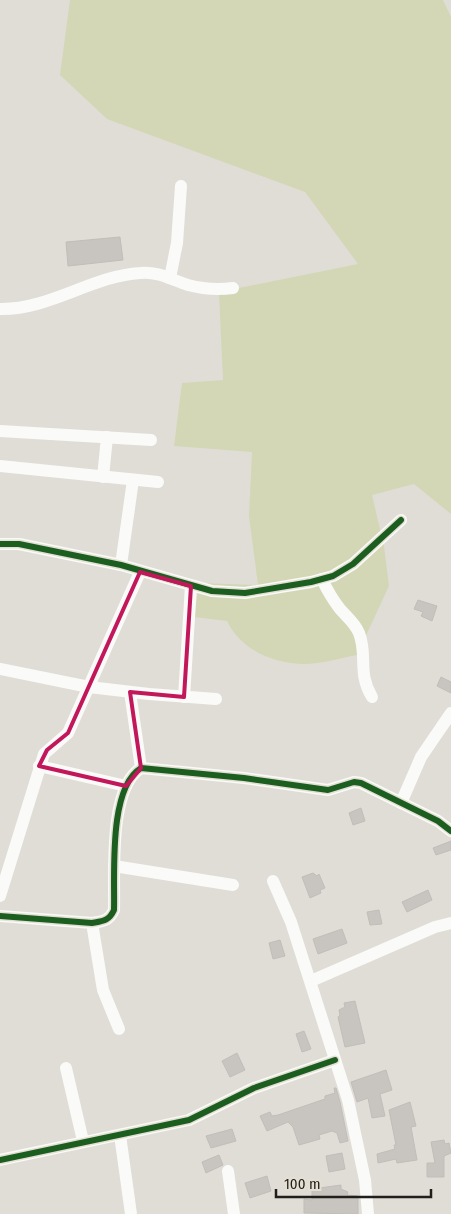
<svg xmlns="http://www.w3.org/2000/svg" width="451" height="1214" font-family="'Fira Sans Condensed',sans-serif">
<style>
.green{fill:#d3d7b6}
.building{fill:#c8c4c0;stroke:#c1bdb9}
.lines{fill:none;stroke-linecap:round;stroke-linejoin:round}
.street{stroke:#fafaf9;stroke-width:12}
.cycleway-casing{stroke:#e4dfd2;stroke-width:9}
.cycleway{stroke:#1b5e20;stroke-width:6}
.marked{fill:none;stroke:#c2185b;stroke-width:4;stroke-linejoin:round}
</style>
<rect width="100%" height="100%" fill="#e0ddd6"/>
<path class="green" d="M70 0H443L451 17V514L414 484 372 495 384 546 389 586 357 655C340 658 321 664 304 664 273 664 240 649 227 621L194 617 199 583 258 585 249 516 252 452 174 446 182 383 223 380 219 292 358 264 305 192 107 119 60 75Z"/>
<g class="building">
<polygon points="120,237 123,260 68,266 66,242"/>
<polygon points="418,600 437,606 432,621 421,616 423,612 414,609"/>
<polygon points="441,677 451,682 451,693 437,686"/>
<polygon points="361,808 365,821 353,825 349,813"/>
<polygon points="451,841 451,850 436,855 433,848"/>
<polygon points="313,873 317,876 319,874 325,888 320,890 321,893 310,898 302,877"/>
<polygon points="428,890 432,900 407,912 402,902"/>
<polygon points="379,910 382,924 370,925 367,912"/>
<polygon points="342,929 347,943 318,954 313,939"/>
<polygon points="280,940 285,956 273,959 269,943"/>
<polygon points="355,1001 365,1043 345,1047 338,1017 340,1015 339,1010 345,1007 344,1003"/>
<polygon points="304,1031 311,1049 302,1052 296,1034"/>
<polygon points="237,1053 245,1070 230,1077 222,1061"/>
<polygon points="386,1070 392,1090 380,1094 385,1116 372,1118 368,1098 357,1102 351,1082"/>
<polygon points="334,1088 336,1088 340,1102 348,1141 340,1143 337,1133 332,1131 319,1135 320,1139 299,1145 293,1127 288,1122 267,1131 260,1116 270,1112 272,1116 278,1115 325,1099 325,1096 335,1093"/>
<polygon points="410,1102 416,1126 411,1127 417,1160 397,1163 396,1159 378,1163 377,1154 395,1149 394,1145 396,1145 389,1110"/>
<polygon points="232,1129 236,1141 211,1148 206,1136"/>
<polygon points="444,1140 445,1144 449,1143 451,1153 444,1156 444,1177 427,1177 427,1163 435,1163 431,1142"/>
<polygon points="342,1153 345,1169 329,1172 326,1156"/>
<polygon points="219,1155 223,1165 206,1173 202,1162"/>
<polygon points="267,1176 271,1191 250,1198 245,1183"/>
<polygon points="341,1185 341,1189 348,1192 347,1195 358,1196 358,1214 304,1213 304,1199 312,1200 312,1189"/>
</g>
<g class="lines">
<g class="street">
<polyline points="170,278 177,243 181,186"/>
<path d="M0 309C49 310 92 276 140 273 158 271 172 280 188 285 203 289 218 290 233 288"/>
<polyline points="0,431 151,440"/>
<polyline points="0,466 158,482"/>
<polyline points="103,477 107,437"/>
<polyline points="0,544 19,544 121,565 212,591 245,593 311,582 333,576 353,564 401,520"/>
<polyline points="121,565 133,480"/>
<path d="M322 579C327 590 333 600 340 609 347 617 355 623 359 633 368 656 357 672 372 697"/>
<polyline points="0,669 89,687 149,694 216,699"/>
<polyline points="130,692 141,768"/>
<polyline points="184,697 191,586"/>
<polyline points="39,766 126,786"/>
<polyline points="401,803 421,757 451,713"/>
<polyline points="114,866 233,885"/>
<polyline points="273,881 291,922 348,1100 365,1180 368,1214"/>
<polyline points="0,896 44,754 68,733 140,572"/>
<path d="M0 916 92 923C103 921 109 921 114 910 115 876 108 788 141 768L244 778 328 790 354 782 361 783 438 821 451 831"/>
<polyline points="92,923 103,990 119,1029"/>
<polyline points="311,981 435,927 451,923"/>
<polyline points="66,1068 83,1141"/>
<polyline points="120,1135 131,1214"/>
<polyline points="0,1160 189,1120 254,1088 335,1060"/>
<polyline points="228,1171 234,1214"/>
</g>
<defs>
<g id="cycleway">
<polyline points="0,544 19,544 121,565 212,591 245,593 311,582 333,576 353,564 401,520"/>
<path d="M0 916 92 923C103 921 109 921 114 910 115 876 108 788 141 768L244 778 328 790 354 782 361 783 438 821 451 831"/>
<polyline points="0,1160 189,1120 254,1088 335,1060"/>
</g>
</defs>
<use href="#cycleway" class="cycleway-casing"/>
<use href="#cycleway" class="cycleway"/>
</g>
<path class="marked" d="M140 572 191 586 184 697 130 692 141 768 126 786 39 766 47 750 68 733Z"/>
<path d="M276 1189v8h155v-8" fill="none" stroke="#211f1b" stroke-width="2.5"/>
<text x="284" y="1189" font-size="15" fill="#211f1b" stroke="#e4dfd2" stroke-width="4" paint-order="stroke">100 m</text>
</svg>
